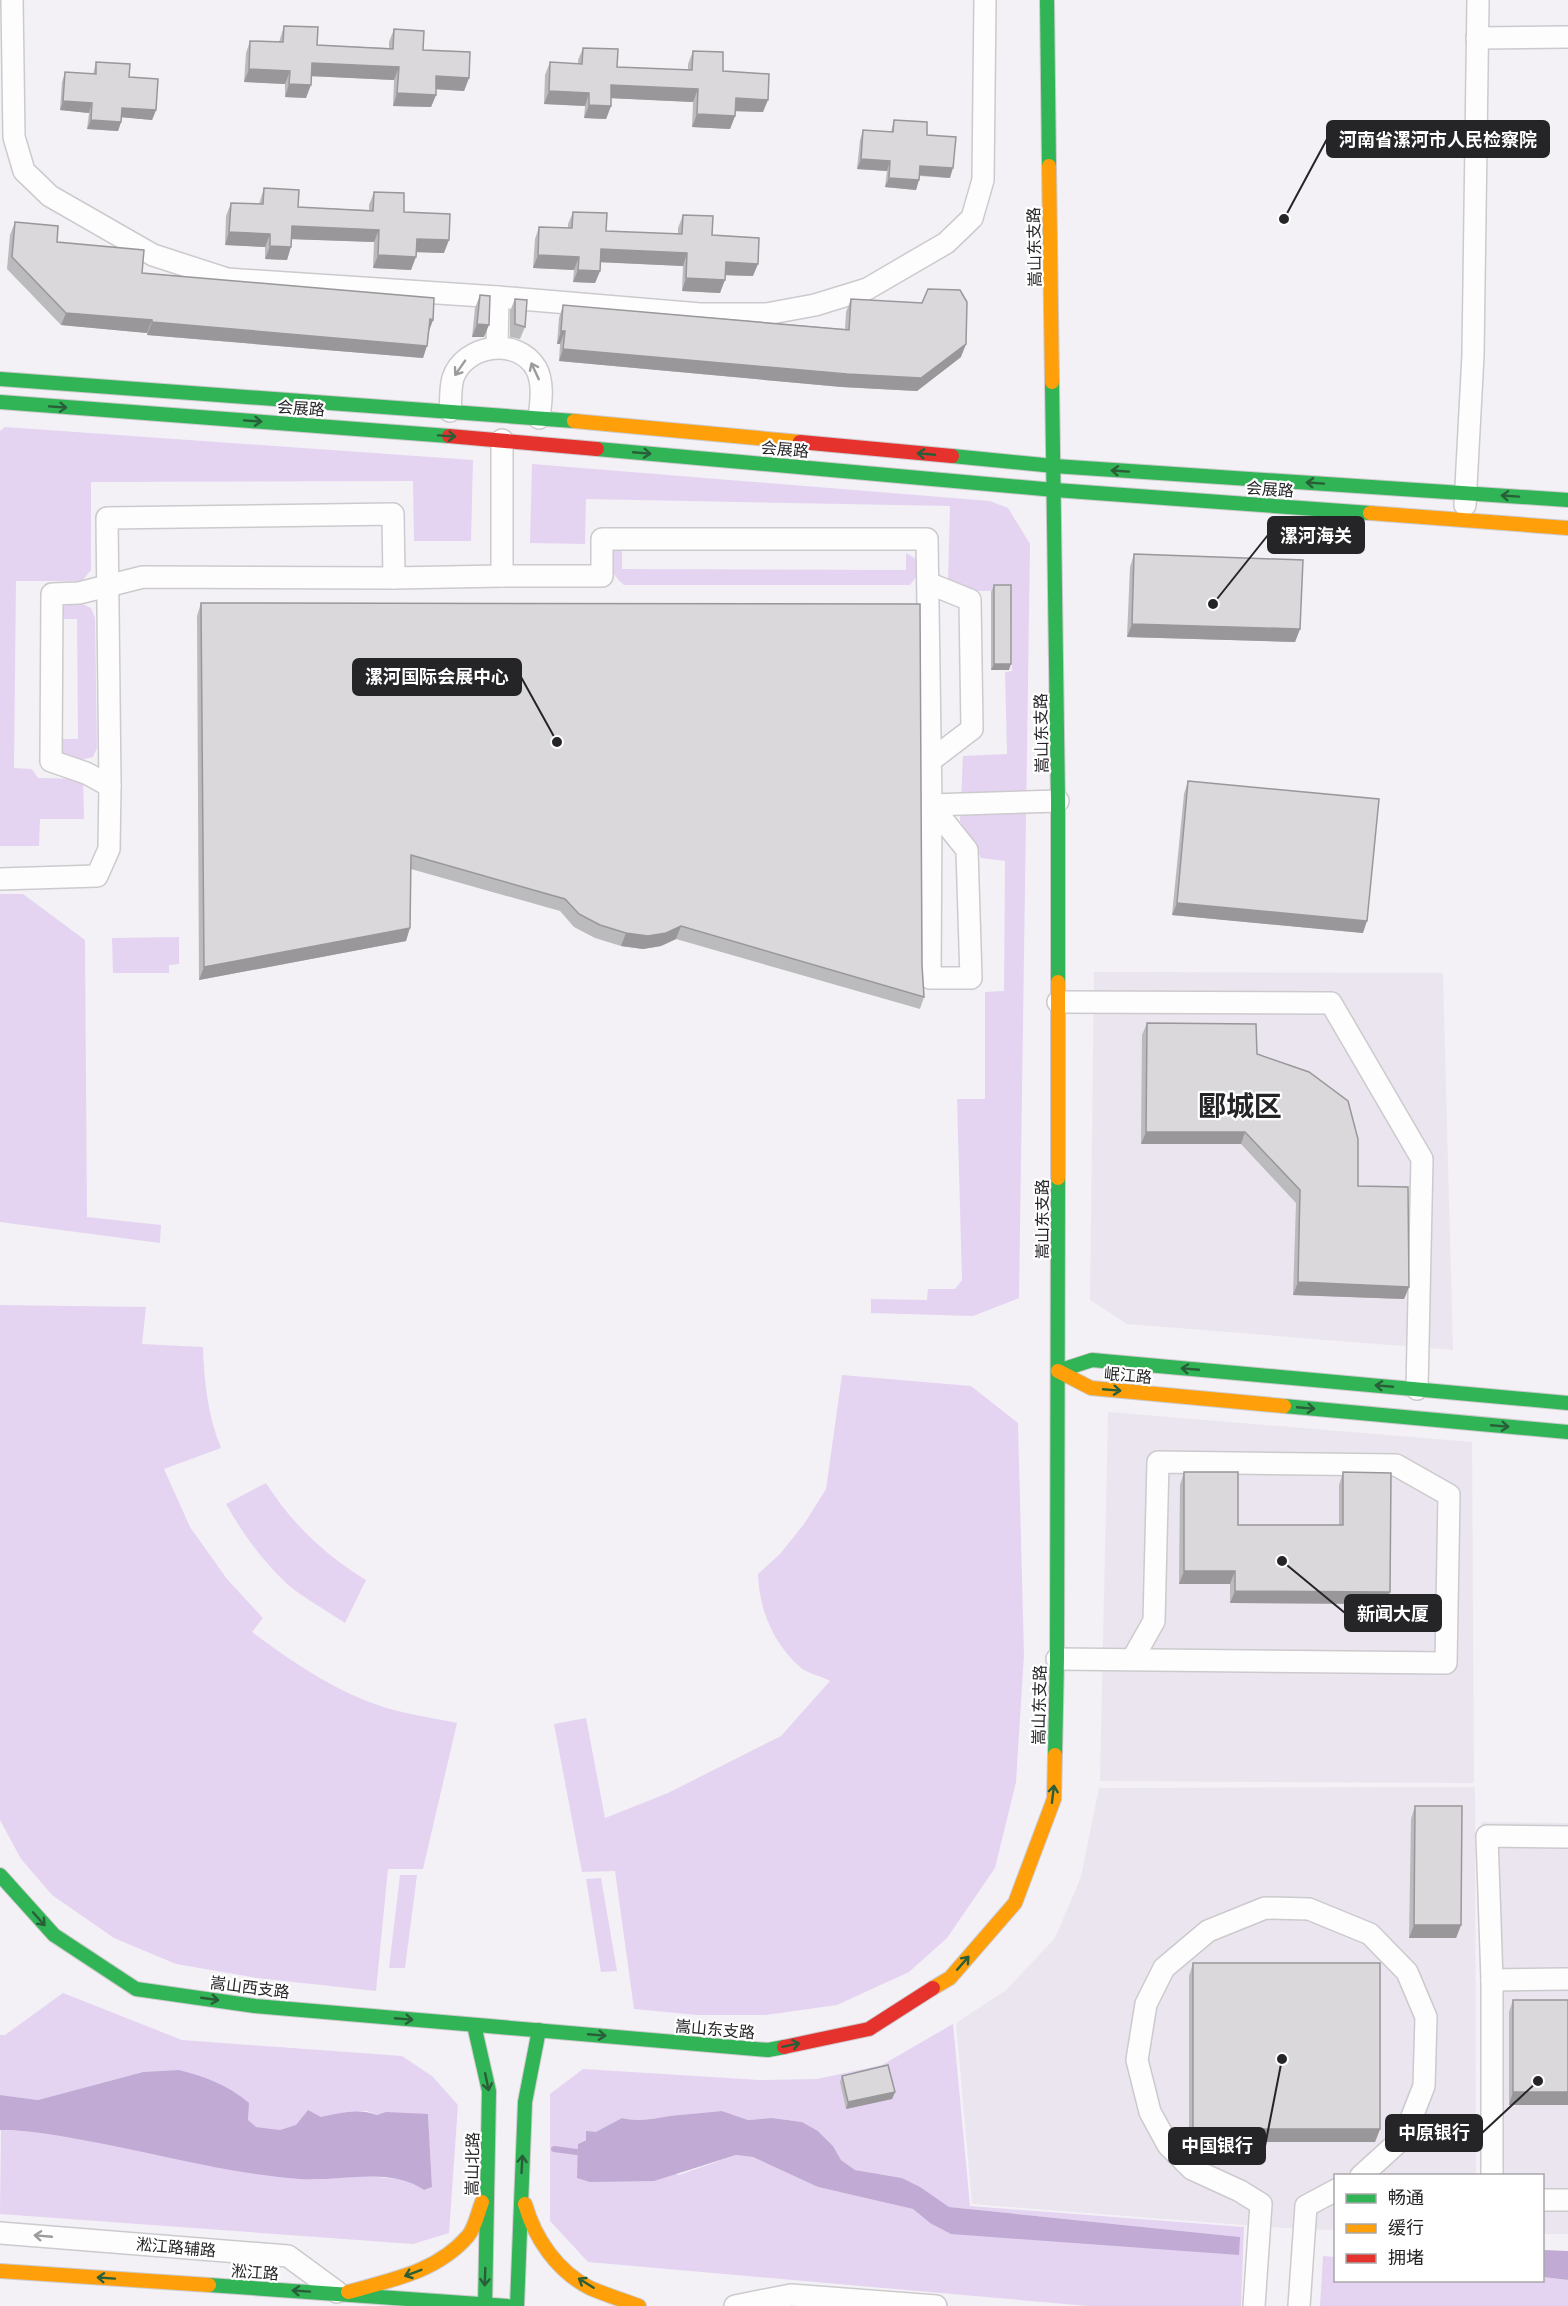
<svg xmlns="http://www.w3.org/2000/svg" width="1568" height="2306" font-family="'Titillium Web','Noto Sans SC',sans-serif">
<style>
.built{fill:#ebe5ef}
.green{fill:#e4d4f2;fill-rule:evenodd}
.water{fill:#c1aad4}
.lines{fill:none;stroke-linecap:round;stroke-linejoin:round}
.stream{stroke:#c1aad4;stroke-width:6}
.street-casing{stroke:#cccacd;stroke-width:24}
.fast-casing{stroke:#cccacd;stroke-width:16}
.slow-casing{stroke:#cccacd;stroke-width:16}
.jam-casing{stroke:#cccacd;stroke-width:16}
.street{stroke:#fdfdfe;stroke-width:21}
.fast{stroke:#30b455;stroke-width:14}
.slow{stroke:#ff9f0a;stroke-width:14}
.jam{stroke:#e5322d;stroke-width:14}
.wall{fill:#bbbabc}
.shaded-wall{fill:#999799}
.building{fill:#dad8db;stroke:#999799;stroke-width:1.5}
.oneway{stroke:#9c9b9d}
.oneway2{stroke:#295e39}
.labels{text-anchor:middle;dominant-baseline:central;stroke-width:4.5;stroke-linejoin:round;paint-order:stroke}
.street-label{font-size:16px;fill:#252427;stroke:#fff}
.town-label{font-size:28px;font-weight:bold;fill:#252427;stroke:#fff}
.leader{fill:none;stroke:#252427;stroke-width:2}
.callout-dot{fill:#252427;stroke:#fff;stroke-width:2}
.callout{fill:#252427;stroke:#252427;stroke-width:2}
.callout-label{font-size:18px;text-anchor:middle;font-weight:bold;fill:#fff}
</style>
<rect width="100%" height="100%" fill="#f3f1f5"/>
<g class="built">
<polygon points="1094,972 1443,973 1453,1350 1127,1324 1090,1300"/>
<polygon points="1108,1412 1472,1442 1474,1783 1100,1781"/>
<polygon points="1475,1787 1476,2175 1336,2176 1335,2230 1282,2228 972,2204 956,2023 1006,1990 1055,1938 1081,1877 1099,1788"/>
<polygon points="1481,1822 1568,1823 1568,2234 1543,2234 1542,2176 1480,2176"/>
</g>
<g class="green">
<polygon points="5,427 473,460 471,541 414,541 413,481 91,482 91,570 82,581 16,581 14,768 32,769 38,778 83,779 84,819 40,819 39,846 0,846 0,431"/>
<polygon points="532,464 990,501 1008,508 1030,544 1019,1298 973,1316 871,1313 871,1299 927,1300 928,1289 955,1289 962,1280 957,1099 985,1099 985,992 1004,991 1005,861 981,858 960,821 963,756 1007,754 1005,672 1012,671 1011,591 960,591 948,581 950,506 586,499 585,544 530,543"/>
<path d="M622 546V569L906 570V553L916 559 920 572 910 585H624C611 574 609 567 612 551Z"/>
<polygon points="80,603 91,608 95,618 97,748 93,757 77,761 63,753 59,739 78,739 77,619 57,619 65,605"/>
<polygon points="0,894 23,894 85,940 87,1217 161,1225 160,1243 0,1222"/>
<polygon points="179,937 179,964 169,965 169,973 113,973 112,938"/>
<path d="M0 1305 146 1307 142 1344 203 1347C204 1382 208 1416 221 1448L164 1469 190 1527 227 1579 263 1618 252 1632C290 1660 330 1688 375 1704 401 1714 430 1717 457 1723L423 1869H388L376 1991 257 1978 176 1964 114 1938 52 1895 21 1859 0 1820Z"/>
<path d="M842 1375 971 1386 1018 1423 1024 1655 1016 1782 995 1868 947 1938 909 1972 837 2005 766 2015H697L634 2009 615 1871 582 1872 554 1724 586 1718 605 1818 668 1793 781 1736 830 1681C822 1676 808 1674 800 1667 773 1643 759 1609 758 1574L780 1554 804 1524 826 1489Z"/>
<path d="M266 1483C292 1524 325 1555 366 1580L345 1623C326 1610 303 1598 286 1583 262 1560 242 1533 226 1504Z"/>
<polygon points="400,1875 417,1875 405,1968 389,1968"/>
<polygon points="601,1878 617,1971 601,1972 586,1879"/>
<polygon points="63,1993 182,2040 402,2056 432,2076 458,2105 449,2233 413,2244 0,2214 1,2130 40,2132 313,2180 366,2176 410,2180 424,2190 432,2187 428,2114 377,2115 367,2111 344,2113 280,2130 255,2127 248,2120 143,2072 38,2100 0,2095 0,2035 5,2035"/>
<path d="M953 2024 970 2206 1244 2227 1241 2306H1088L588 2262 550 2221V2094L583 2069 760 2080 817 2079 882 2065ZM722 2111 748 2120 772 2118 802 2122 818 2131 833 2146 841 2160 855 2170 902 2178 949 2207 1240 2237 930 2223 913 2209 818 2187 753 2157 736 2155 679 2175 578 2144 622 2118C639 2122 652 2119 669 2116 687 2114 704 2113 722 2111Z"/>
<polygon points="1323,2256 1335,2257 1336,2280 1542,2280 1543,2277 1568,2280 1568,2306 1320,2306"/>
</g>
<g class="water">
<path d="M179 2070C206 2077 228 2085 249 2103L248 2120 256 2127 280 2130 296 2125 308 2110 321 2117C340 2113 359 2108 377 2115L386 2112 428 2114 432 2187 424 2190C389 2166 341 2182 300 2179 232 2174 166 2156 99 2143 66 2137 34 2130 0 2130V2095L38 2100 143 2072Z"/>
<path d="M722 2111 748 2120 772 2118 802 2122 818 2131 833 2146 841 2160 855 2170 902 2178 920 2187 949 2207 1240 2237 1239 2255 951 2234 930 2223 913 2209 818 2187 753 2157 736 2155 654 2181 590 2182 577 2178 578 2144 586 2140V2131L596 2132 622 2118C639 2122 652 2119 669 2116 687 2114 704 2113 722 2111Z"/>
<polygon points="1543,2250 1568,2251 1568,2280 1543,2277"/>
</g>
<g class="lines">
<polyline class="stream" points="554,2149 584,2153"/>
<defs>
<g id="street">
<polyline points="12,0 14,137 24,171 50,196 153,255 227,279 498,297 700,314 766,314 815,305 867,289 946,243 972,218 983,180 985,0"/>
<polyline points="1477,38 1568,37"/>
<polyline points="497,347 498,297"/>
<path d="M450 411C451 401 450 388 453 378 464 345 517 336 536 368 544 383 541 402 539 418"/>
<polyline points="1465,505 1473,355 1478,0"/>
<polyline points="502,576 602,576 602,539 927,539 931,805 1058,801"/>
<polyline points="928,583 970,600 972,729 930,761"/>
<polyline points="110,786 86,773 51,761 52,594 79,593 143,577 394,578"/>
<polygon points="931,805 967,850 971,978 930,978"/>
<polyline points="0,879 97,876 109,849 110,786 107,518 393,514 394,578 502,576 502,440"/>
<polyline points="1058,1002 1331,1003 1422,1159 1417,1389"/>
<polyline points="1057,1659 1446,1663 1449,1495 1396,1465 1158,1462 1154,1621 1132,1660"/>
<polyline points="1568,1837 1487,1836 1492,1980 1568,1979"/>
<polyline points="1492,1980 1492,2176"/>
<polyline points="1542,2200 1568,2200"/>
<polyline points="0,2233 288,2256 337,2292"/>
<polyline points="735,2306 791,2295 936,2306"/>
<polyline points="1254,2306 1261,2204 1240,2191 1192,2169 1168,2145 1150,2112 1137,2060 1146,2004 1164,1968 1208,1931 1265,1908 1309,1909 1370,1934 1407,1972 1426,2017 1424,2086 1404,2137 1361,2176"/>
<polyline points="1299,2306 1306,2206 1336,2190"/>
</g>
<g id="fast">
<polyline points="1047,0 1049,166"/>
<polyline points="0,379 574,421"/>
<polyline points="1052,382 1058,801 1058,982"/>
<polyline points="0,402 449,436"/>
<polyline points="597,449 1055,490 1370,513"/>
<polyline points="952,456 1054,466 1568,500"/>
<polyline points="1058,1371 1092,1360 1568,1403"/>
<polyline points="1284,1406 1568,1432"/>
<polyline points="1055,1755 1057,1659 1058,1178"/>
<polyline points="0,1875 54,1935 136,1989 255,2006 768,2050 784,2047"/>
<polyline points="474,2025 489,2091 485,2306"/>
<polyline points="209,2285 507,2306"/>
<polyline points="517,2306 525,2102 539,2030"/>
</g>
<g id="slow">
<polyline points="1049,166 1052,382"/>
<polyline points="574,421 800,442"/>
<polyline points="1370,513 1568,528"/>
<polyline points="1058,1178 1058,982"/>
<polyline points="1058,1371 1091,1388 1284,1406"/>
<polyline points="933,1988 950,1978 1015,1903 1054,1799 1055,1755"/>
<path d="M525 2204C535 2239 557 2271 590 2288 606 2295 623 2300 639 2306"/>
<polyline points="0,2271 209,2285"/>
<path d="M348 2292C391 2280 437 2272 468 2236 475 2228 478 2212 482 2202"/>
</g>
<g id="jam">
<polyline points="449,436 597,449"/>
<polyline points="800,442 952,456"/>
<polyline points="784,2047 869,2029 933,1988"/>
</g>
</defs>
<use href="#street" class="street-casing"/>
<use href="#fast" class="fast-casing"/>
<use href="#slow" class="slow-casing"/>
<use href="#jam" class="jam-casing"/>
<use href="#street" class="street"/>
<use href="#fast" class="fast"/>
<use href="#slow" class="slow"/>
<use href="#jam" class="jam"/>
</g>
<g class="wall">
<polygon points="284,26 317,45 389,48 389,42 394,29 423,50 469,78 464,91 436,89 436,95 431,107 393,106 394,80 311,76 306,98 285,97 285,84 244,82 246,53 250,41 279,42"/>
<polygon points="583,48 617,67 688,70 688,64 693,51 723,71 763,112 735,111 735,116 730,129 692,127 693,102 611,98 611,106 606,119 584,118 585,106 544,104 545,75 550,62 578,64 578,60"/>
<polygon points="96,62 129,77 156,110 152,120 121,117 121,122 118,131 87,129 89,113 60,110 62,82 65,72 93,74"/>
<polygon points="894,120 927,135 950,178 919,176 916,190 885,187 887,171 857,169 860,140 863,130 891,132"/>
<polygon points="264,188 298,207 369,210 369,205 374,192 404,212 444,253 416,252 411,270 373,268 374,242 292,239 287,260 265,259 265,247 225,245 226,216 231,203 259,204"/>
<polygon points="573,212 606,231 678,234 678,228 683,215 712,235 753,276 725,275 720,293 682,291 683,266 600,262 600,271 595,283 573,282 574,270 533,268 535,239 539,227 568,228 568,224"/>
<polygon points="15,222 57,242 142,273 433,320 429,331 423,358 147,335 147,333 61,325 7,269 10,235"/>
<polygon points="480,295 484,337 472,337 475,308"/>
<polygon points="515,299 525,327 520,339 510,337 510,311"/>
<polygon points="851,299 961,357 917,391 842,387 559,361 560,344 557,344 559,318 563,305 845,329 846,312"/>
<polygon points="1134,554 1300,629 1295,642 1127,637 1130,567"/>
<polygon points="994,585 1009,670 991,670 991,592"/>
<polygon points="201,603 922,965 924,997 920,1009 676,939 661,946 643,949 621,946 595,938 574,927 560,911 411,869 406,941 199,980 197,616"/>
<polygon points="1188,781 1363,933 1172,915 1184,794"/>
<polygon points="1147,1023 1257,1054 1358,1186 1409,1287 1404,1299 1293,1295 1296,1203 1241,1144 1141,1144 1142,1035"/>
<polygon points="1184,1472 1238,1525 1339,1525 1339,1485 1343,1472 1385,1604 1230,1603 1230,1584 1179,1584 1180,1485"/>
<polygon points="1415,1806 1461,1925 1456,1938 1409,1938 1411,1819"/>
<polygon points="1193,1963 1380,2129 1375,2142 1189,2142 1189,1976"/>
<polygon points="1513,2000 1568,2000 1568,2105 1509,2105 1509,2012"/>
<polygon points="842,2076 895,2092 892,2099 846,2109 840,2082"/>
</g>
<g class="shaded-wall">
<polygon points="312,63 399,67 394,80 308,76"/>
<polygon points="249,69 290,71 285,84 244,82"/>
<polygon points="436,76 469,78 464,91 432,89"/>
<polygon points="289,84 311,85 306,98 285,97"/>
<polygon points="611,85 698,89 693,102 607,98"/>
<polygon points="549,91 589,93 585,106 544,104"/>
<polygon points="397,93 436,95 431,107 393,106"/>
<polygon points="736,98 768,100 763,112 731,111"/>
<polygon points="63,101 92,103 89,113 60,110"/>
<polygon points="589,105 611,106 606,119 584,118"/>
<polygon points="122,108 156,110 152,120 119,117"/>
<polygon points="697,114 735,116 730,129 692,127"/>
<polygon points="91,120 121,122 118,131 87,129"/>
<polygon points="861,159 890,161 887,171 857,169"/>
<polygon points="920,166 953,168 950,178 917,175"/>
<polygon points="889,178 919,180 916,190 885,187"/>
<polygon points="292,226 379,230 374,242 288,239"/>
<polygon points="229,232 270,234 265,247 225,245"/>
<polygon points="417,239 449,240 444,253 412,252"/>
<polygon points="270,246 291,247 287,260 265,259"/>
<polygon points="601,249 687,253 683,266 596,262"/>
<polygon points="378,255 416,257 411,270 373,268"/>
<polygon points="538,255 579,257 574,270 533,268"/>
<polygon points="726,262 758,264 753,276 721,275"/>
<polygon points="578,270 600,271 595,283 573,282"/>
<polygon points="686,278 725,280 720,293 682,291"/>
<polygon points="66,313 152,320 147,333 61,325"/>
<polygon points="430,319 433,320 428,333"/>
<polygon points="152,322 427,346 423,358 147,335"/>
<polygon points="477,324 489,325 484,337 472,337"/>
<polygon points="561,331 565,331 560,344 557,344"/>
<polygon points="966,344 961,357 917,391 842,387 559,361 563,349"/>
<polygon points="1132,624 1300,629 1295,642 1127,637"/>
<polygon points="994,664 1011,664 1009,670 991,670"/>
<polygon points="1177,903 1367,921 1363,933 1172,915"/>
<polygon points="681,926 676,939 661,946 643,949 621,946 626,933"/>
<polygon points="410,928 406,941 199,980 204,967"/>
<polygon points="1146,1132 1245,1132 1241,1144 1141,1144"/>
<polygon points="1298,1282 1409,1287 1404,1299 1293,1295"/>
<polygon points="1184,1571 1235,1571 1230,1584 1179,1584"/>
<polygon points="1235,1591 1390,1592 1385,1604 1230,1603"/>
<polygon points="1414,1925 1461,1925 1456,1938 1409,1938"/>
<polygon points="895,2092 892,2099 846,2109 848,2102"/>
<polygon points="1513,2092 1568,2092 1568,2105 1509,2105"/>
<polygon points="1193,2129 1380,2129 1375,2142 1189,2142"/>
</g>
<g class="building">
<polygon points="284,26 318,27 317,45 393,49 394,29 424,31 423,50 470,52 469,78 436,76 436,95 397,93 399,67 312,63 311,85 289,84 290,71 249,69 250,41 283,42"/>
<polygon points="583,48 618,49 617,67 692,70 693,51 723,52 723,71 769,74 768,100 736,98 735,116 697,114 698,89 611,85 611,106 589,105 589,93 549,91 550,62 582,64"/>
<polygon points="96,62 130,64 129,77 158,79 156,110 122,108 121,122 91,120 92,103 63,101 65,72 96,74"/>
<polygon points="894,120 927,122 927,135 956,137 953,168 920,166 919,180 889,178 890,161 861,159 863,130 893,132"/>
<polygon points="264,188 299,190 298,207 373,211 374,192 404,193 404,212 450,214 449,240 417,239 416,257 378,255 379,230 292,226 291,247 270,246 270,234 229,232 231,203 263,204"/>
<polygon points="573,212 607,213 606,231 682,234 683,215 713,216 712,235 759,238 758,264 726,262 725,280 686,278 687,253 601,249 600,271 578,270 579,257 538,255 539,227 572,228"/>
<polygon points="15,222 58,226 57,242 144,250 142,273 434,298 433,320 430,319 427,346 152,322 152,320 66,313 12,257"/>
<polygon points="928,289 960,290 967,302 966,344 921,378 847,374 563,349 565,331 561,331 563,305 849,330 851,299 922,303"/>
<polygon points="480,295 490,296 489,325 477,324"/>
<polygon points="515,299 527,300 525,327 515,324"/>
<polygon points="1134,554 1303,560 1300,629 1132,624"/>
<rect x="994" y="585" width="17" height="79"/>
<polygon points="201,603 920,604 922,965 924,997 681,926 666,933 648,936 626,933 600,925 579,914 565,899 411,855 410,928 204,967"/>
<polygon points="1188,781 1379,799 1367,921 1177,903"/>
<polygon points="1147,1023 1256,1024 1257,1054 1309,1072 1348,1101 1358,1139 1358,1186 1408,1187 1409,1287 1298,1282 1300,1190 1245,1132 1146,1132"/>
<polygon points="1184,1472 1238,1472 1238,1525 1343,1525 1343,1472 1391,1473 1390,1592 1235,1591 1235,1571 1184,1571"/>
<polygon points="1415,1806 1462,1806 1461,1925 1414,1925"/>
<rect x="1193" y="1963" width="187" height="166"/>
<rect x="1513" y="2000" width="55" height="92"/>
<polygon points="888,2065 895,2092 848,2102 842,2076"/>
</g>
<defs><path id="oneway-shaft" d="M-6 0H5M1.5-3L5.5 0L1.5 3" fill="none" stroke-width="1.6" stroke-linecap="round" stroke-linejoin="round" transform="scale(1.5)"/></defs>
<g class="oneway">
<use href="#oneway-shaft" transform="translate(460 368) rotate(125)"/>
<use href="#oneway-shaft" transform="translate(535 371) rotate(-115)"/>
<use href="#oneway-shaft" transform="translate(43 2236) rotate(-175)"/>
</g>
<g class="oneway2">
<use href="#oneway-shaft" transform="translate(58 407) rotate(4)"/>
<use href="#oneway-shaft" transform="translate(253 421) rotate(4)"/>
<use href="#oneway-shaft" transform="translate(447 436) rotate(4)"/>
<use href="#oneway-shaft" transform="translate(642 453) rotate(5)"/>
<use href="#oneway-shaft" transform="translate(926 454) rotate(-175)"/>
<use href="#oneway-shaft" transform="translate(1120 471) rotate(-176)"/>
<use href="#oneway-shaft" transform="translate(1315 483) rotate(-176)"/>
<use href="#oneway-shaft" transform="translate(1510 496) rotate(-176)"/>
<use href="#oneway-shaft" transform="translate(1190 1369) rotate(-175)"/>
<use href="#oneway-shaft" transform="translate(1384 1386) rotate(-175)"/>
<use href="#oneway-shaft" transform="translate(1112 1390) rotate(5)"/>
<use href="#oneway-shaft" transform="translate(1306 1408) rotate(5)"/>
<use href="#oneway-shaft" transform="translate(1500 1426) rotate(5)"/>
<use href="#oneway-shaft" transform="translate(1053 1794) rotate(-83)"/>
<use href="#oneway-shaft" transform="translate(39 1919) rotate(48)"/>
<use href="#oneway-shaft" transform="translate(963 1963) rotate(-49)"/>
<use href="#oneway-shaft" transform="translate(210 1999) rotate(8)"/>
<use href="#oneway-shaft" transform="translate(404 2019) rotate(5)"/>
<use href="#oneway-shaft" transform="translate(597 2035) rotate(5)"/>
<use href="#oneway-shaft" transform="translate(791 2045) rotate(-12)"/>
<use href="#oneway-shaft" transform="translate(487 2082) rotate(78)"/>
<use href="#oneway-shaft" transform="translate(522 2164) rotate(-87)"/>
<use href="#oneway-shaft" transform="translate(413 2273) rotate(159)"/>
<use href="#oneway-shaft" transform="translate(485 2277) rotate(92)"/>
<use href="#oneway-shaft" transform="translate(106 2278) rotate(-176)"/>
<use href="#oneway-shaft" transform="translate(586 2283) rotate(-148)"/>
<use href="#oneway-shaft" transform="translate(301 2291) rotate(-176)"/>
</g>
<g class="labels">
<g class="street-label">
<text transform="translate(1034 247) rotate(-91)">嵩山东支路</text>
<text transform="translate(301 408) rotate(4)">会展路</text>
<text transform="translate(785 449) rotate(5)">会展路</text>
<text transform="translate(1270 489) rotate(4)">会展路</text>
<text transform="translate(1041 733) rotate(-91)">嵩山东支路</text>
<text transform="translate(1042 1219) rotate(-90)">嵩山东支路</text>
<text transform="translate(1128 1375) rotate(5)">岷江路</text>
<text transform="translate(1039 1705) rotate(-89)">嵩山东支路</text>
<text transform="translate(250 1987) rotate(7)">嵩山西支路</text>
<text transform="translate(715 2029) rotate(5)">嵩山东支路</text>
<text transform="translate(472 2164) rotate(-89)">嵩山北路</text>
<text transform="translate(176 2247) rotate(5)">淞江路辅路</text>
<text transform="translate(255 2272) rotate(4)">淞江路</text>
</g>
<g class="town-label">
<text x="1240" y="1105">郾城区</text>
</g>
</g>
<path class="leader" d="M1284 219L1327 139M1213 604L1268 535M557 742L521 677M1282 1561L1345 1613M1538 2081L1482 2133M1282 2059L1265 2146"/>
<g class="callout-dot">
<circle cx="1284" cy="219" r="6"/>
<circle cx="1213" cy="604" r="6"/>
<circle cx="557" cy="742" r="6"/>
<circle cx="1282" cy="1561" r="6"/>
<circle cx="1538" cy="2081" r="6"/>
<circle cx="1282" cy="2059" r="6"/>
</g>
<g class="callout">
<rect x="1327" y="121" width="222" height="36" rx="6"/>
<rect x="1268" y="517" width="96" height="36" rx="6"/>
<rect x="353" y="659" width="168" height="36" rx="6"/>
<rect x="1345" y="1595" width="96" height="36" rx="6"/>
<rect x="1386" y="2115" width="96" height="36" rx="6"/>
<rect x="1169" y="2128" width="96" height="36" rx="6"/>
</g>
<g class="callout-label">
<text x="1438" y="146">河南省漯河市人民检察院</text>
<text x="1316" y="542">漯河海关</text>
<text x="437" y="683">漯河国际会展中心</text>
<text x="1393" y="1620">新闻大厦</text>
<text x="1434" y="2139">中原银行</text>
<text x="1217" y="2152">中国银行</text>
</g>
<rect x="1334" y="2174" width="210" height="108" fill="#ffffff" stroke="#a8a7a9" stroke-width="1.5"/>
<rect x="1346" y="2194" width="30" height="9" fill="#30b455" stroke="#a8a7a9" stroke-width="1.5"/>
<text x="1388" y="2204" font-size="18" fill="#252427">畅通</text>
<rect x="1346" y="2224" width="30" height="9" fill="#ff9f0a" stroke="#a8a7a9" stroke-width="1.5"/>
<text x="1388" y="2234" font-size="18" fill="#252427">缓行</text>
<rect x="1346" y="2254" width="30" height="9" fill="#e5322d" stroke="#a8a7a9" stroke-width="1.5"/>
<text x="1388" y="2264" font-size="18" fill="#252427">拥堵</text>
</svg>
